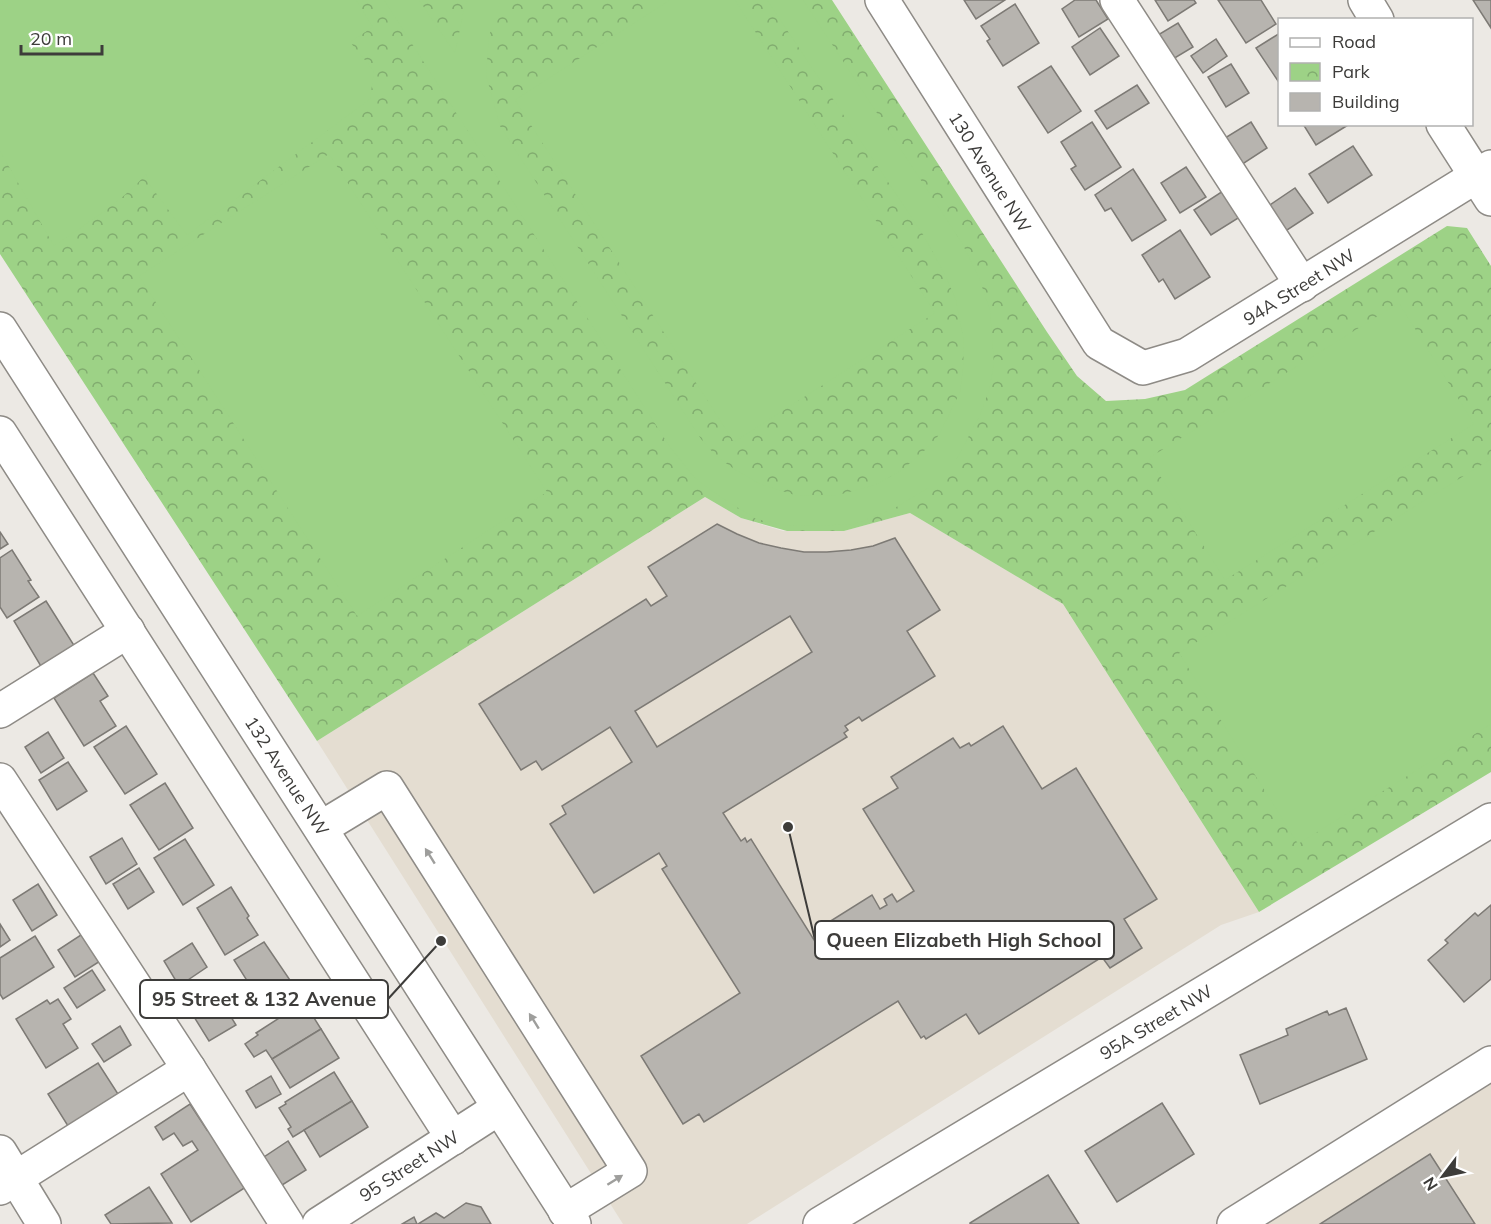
<svg xmlns="http://www.w3.org/2000/svg" width="1491" height="1224" font-family="Mulish,sans-serif">
<style>
.built{fill:#e4ddd1}
.park{fill:url(#park-crowns)}
.pitch{fill:#9dd286}
.building{fill:#b7b4af;stroke:#7d7a75;stroke-width:1.5;fill-rule:evenodd}
.lines{fill:none;stroke-linecap:round;stroke-linejoin:round}
.minor-casing{stroke:#8e8b86;stroke-width:36}
.minor{stroke:#fff;stroke-width:33}
.oneway{fill:#9e9e9c}
.labels{text-anchor:middle;dominant-baseline:central;stroke-width:4.5;stroke-linejoin:round;paint-order:stroke}
.street-label{font-size:18px;fill:#3d3c3a;stroke:#fff}
.leader{fill:none;stroke:#3d3c3a;stroke-width:2}
.callout-dot{fill:#3d3c3a;stroke:#fff;stroke-width:2}
.callout{fill:#fff;stroke:#3d3c3a;stroke-width:2}
.callout-label{font-size:20px;text-anchor:middle;font-weight:bold;fill:#3d3c3a}
</style>
<defs>
<pattern id="park-crowns" width="20" height="18" patternUnits="userSpaceOnUse" patternTransform="scale(1.5)"><rect width="20" height="18" fill="#9dd286"/><path d="M2 6a3 3 0 1 1 6 0M12 15a3 3 0 1 1 6 0" fill="none" stroke="#81ac6f"/></pattern>
</defs>
<rect width="100%" height="100%" fill="#ece9e4"/>
<g class="built">
<polygon points="705,497 741,518 783,531 844,531 910,513 1063,604 1259,912 1221,925 747,1224 623,1224 317,741"/>
<polygon points="1491,1079 1491,1224 1262,1224"/>
</g>
<polygon class="park" points="0,0 832,0 1047,332 1077,376 1106,401 1145,399 1185,390 1447,226 1467,228 1491,266 1491,772 1259,912 1063,604 910,513 844,531 787,531 741,518 705,497 317,741 0,254"/>
<g class="pitch">
<path d="M0 0H356L373 27 350 42 374 71 370 99 187 235 150 185 146 174C123 201 84 225 54 246L0 151Z"/>
<polygon points="384,0 419,0 455,53 465,5 468,0 501,0 489,36 486,75 500,126 701,439 716,456 734,469 760,484 798,496 838,495 875,485 902,470 924,451 939,435 960,392 963,369 964,343 956,300 946,277 924,236 767,0 803,0 962,243 979,278 990,310 994,364 989,390 980,415 955,462 930,487 893,509 855,524 813,526 785,525 756,519 713,492 694,477 670,447"/>
<polygon points="670,0 735,0 935,313 734,442 515,100"/>
<polygon points="329,154 547,492 357,616 139,276"/>
<polygon points="1399,303 1474,424 1225,580 1149,458"/>
<polygon points="1491,459 1491,724 1298,844 1179,653"/>
</g>
<g class="building">
<polygon points="964,0 1005,0 976,19"/>
<polygon points="1075,0 1096,0 1108,19 1079,37 1062,9"/>
<polygon points="1155,0 1194,0 1196,3 1168,21"/>
<polygon points="1218,0 1261,0 1276,24 1246,43"/>
<polygon points="1473,0 1491,0 1491,28"/>
<polygon points="1015,4 1039,43 1003,66 987,41 990,39 981,26"/>
<polygon points="1178,23 1193,47 1173,59 1158,35"/>
<polygon points="1100,28 1119,56 1090,75 1072,47"/>
<polygon points="1280,33 1280,84 1256,48"/>
<polygon points="1216,39 1227,56 1203,73 1191,56"/>
<polygon points="1231,64 1249,93 1226,107 1208,77"/>
<polygon points="1051,66 1081,111 1048,133 1018,87"/>
<polygon points="1137,85 1149,103 1107,129 1095,111"/>
<polygon points="1092,122 1121,167 1085,190 1071,169 1076,166 1061,142"/>
<polygon points="1251,122 1267,148 1241,165 1225,138"/>
<polygon points="1303,124 1347,124 1348,125 1316,145"/>
<polygon points="1353,146 1372,175 1328,203 1309,174"/>
<polygon points="1186,167 1206,197 1180,213 1161,183"/>
<polygon points="1133,169 1166,220 1132,241 1111,208 1105,211 1095,195"/>
<polygon points="1295,188 1313,213 1284,232 1267,207"/>
<polygon points="1226,189 1243,215 1211,235 1194,210"/>
<polygon points="1180,230 1210,277 1175,299 1163,279 1159,282 1142,255"/>
<path d="M717 524 737 534 759 543 781 548 804 552H827L851 550 873 546 895 538 940 610 907 631 935 676 862 721 859 717 845 726 848 730 844 733 847 737 723 813 741 841 745 838 747 842 751 839 819 948 830 941 821 927 872 895 880 909 887 905 884 899 892 894 897 902 914 891 863 809 898 788 891 777 953 738 960 748 969 743 971 746 1003 726 1042 789 1076 768 1157 899 1124 919 1142 948 1110 968 1102 957 979 1034 966 1014 926 1039 924 1036 921 1038 898 1001 704 1122 699 1114 683 1124 641 1056 740 993 662 869 667 866 659 853 594 893 550 824 566 814 562 806 632 762 610 727 542 770 536 761 521 770 479 704 646 599 651 606 667 596 648 567ZM790 616 812 652 657 747 635 711Z"/>
<polygon points="0,532 8,544 0,549"/>
<polygon points="12,550 31,580 28,581 39,597 7,618 0,607 0,558"/>
<polygon points="46,601 75,647 42,668 14,621"/>
<polygon points="93,673 108,696 100,701 116,726 84,746 54,698"/>
<polygon points="126,726 157,774 125,794 94,747"/>
<polygon points="48,732 64,758 41,773 25,747"/>
<polygon points="68,762 87,791 57,810 39,780"/>
<polygon points="165,783 193,828 159,850 130,805"/>
<polygon points="122,838 137,864 106,884 90,857"/>
<polygon points="185,839 214,885 183,905 154,858"/>
<polygon points="139,868 154,892 128,909 113,884"/>
<polygon points="38,884 57,915 32,931 13,900"/>
<polygon points="231,887 249,916 247,918 258,935 225,955 197,908"/>
<polygon points="1491,905 1491,979 1464,1002 1428,960 1448,943 1445,940 1475,913 1478,916"/>
<polygon points="0,924 10,940 0,947"/>
<polygon points="87,931 105,958 75,977 58,950"/>
<polygon points="35,936 54,967 3,999 0,994 0,958"/>
<polygon points="264,942 294,986 263,1006 234,960"/>
<polygon points="192,943 207,967 179,986 164,961"/>
<polygon points="92,970 105,990 77,1008 64,988"/>
<polygon points="218,996 236,1025 209,1041 191,1012"/>
<polygon points="58,999 71,1019 63,1024 78,1048 46,1068 16,1019 47,1000 50,1004"/>
<polygon points="304,1002 321,1029 272,1059 266,1050 254,1057 245,1044 258,1035 256,1033"/>
<polygon points="1346,1008 1367,1059 1260,1104 1240,1055 1288,1035 1286,1029 1327,1011 1329,1015"/>
<polygon points="120,1026 131,1045 104,1062 92,1044"/>
<polygon points="321,1029 339,1058 290,1088 272,1059"/>
<polygon points="98,1063 118,1094 68,1126 48,1094"/>
<polygon points="334,1072 352,1101 293,1137 288,1129 291,1127 279,1108 286,1104 285,1102"/>
<polygon points="271,1076 281,1094 256,1108 246,1091"/>
<polygon points="352,1101 368,1127 320,1157 304,1130"/>
<polygon points="1162,1103 1194,1154 1117,1202 1085,1151"/>
<polygon points="190,1104 207,1130 208,1128 246,1187 191,1222 161,1174 198,1150 192,1141 183,1146 174,1133 163,1140 155,1127"/>
<polygon points="288,1141 306,1170 279,1187 261,1159"/>
<polygon points="1430,1154 1475,1224 1320,1224"/>
<polygon points="1048,1175 1079,1224 970,1224 970,1223"/>
<polygon points="149,1187 172,1223 111,1224 105,1215"/>
<polygon points="466,1203 481,1207 491,1224 418,1224 436,1213 444,1218"/>
<polygon points="414,1217 417,1224 402,1224"/>
</g>
<g class="lines">
<defs>
<g id="minor">
<polyline points="882,0 1099,343 1143,368 1187,355 1491,167"/>
<polyline points="1117,0 1302,285"/>
<polyline points="1365,0 1377,20"/>
<polyline points="1443,124 1491,199"/>
<polyline points="0,329 574,1224"/>
<polyline points="0,433 453,1138"/>
<polyline points="0,711 128,631"/>
<polyline points="0,780 189,1069 287,1224"/>
<polyline points="321,828 387,788 630,1171 565,1211"/>
<polyline points="0,1152 44,1224"/>
<polyline points="0,1188 189,1069"/>
<polyline points="319,1224 499,1108"/>
<polyline points="820,1224 1491,820"/>
<polyline points="1234,1224 1491,1063"/>
</g>
</defs>
<use href="#minor" class="minor-casing"/>
<use href="#minor" class="minor"/>
</g>
<defs><path id="oneway-solid" d="M-6-.8H1V-3.2L6.5 0L1 3.2V.8H-6Z" transform="scale(1.5)"/></defs>
<g class="oneway">
<use href="#oneway-solid" transform="translate(430 856) rotate(-122)"/>
<use href="#oneway-solid" transform="translate(534 1021) rotate(-122)"/>
<use href="#oneway-solid" transform="translate(615 1180) rotate(-32)"/>
</g>
<g class="labels">
<g class="street-label">
<text transform="translate(990 172) rotate(58)">130 Avenue NW</text>
<text transform="translate(1299 287) rotate(-32)">94A Street NW</text>
<text transform="translate(287 776) rotate(57)">132 Avenue NW</text>
<text transform="translate(1156 1022) rotate(-31)">95A Street NW</text>
<text transform="translate(409 1166) rotate(-33)">95 Street NW</text>
</g>
</g>
<path class="leader" d="M788 827L815 940M441 941L388 999"/>
<g class="callout-dot">
<circle cx="788" cy="827" r="6"/>
<circle cx="441" cy="941" r="6"/>
</g>
<g class="callout">
<rect x="815" y="921" width="299" height="38" rx="6"/>
<rect x="140" y="980" width="248" height="38" rx="6"/>
</g>
<g class="callout-label">
<text x="964" y="947">Queen Elizabeth High School</text>
<text x="264" y="1006">95 Street &amp; 132 Avenue</text>
</g>
<rect x="1278" y="18" width="195" height="108" fill="#ffffff" stroke="#b1b1b0" stroke-width="1.5"/>
<rect x="1290" y="38" width="30" height="9" fill="#ffffff" stroke="#b1b1b0" stroke-width="1.5"/>
<text x="1332" y="48" font-size="18" fill="#3d3c3a">Road</text>
<rect x="1290" y="63" width="30" height="18" fill="url(#park-crowns)" stroke="#b1b1b0" stroke-width="1.5"/>
<text x="1332" y="78" font-size="18" fill="#3d3c3a">Park</text>
<rect x="1290" y="93" width="30" height="18" fill="#b7b4af" stroke="#b1b1b0" stroke-width="1.5"/>
<text x="1332" y="108" font-size="18" fill="#3d3c3a">Building</text>
<g transform="translate(1443 1176) rotate(238)" stroke="#ffffff" stroke-width="4.5" paint-order="stroke">
<path d="M0-4.5L10 22L0 15L-10 22Z" fill="#3d3c3a"/>
<text y="-9" font-size="16" font-weight="bold" text-anchor="middle" fill="#3d3c3a">N</text>
</g>
<path d="M21 45v9h81v-9" fill="none" stroke="#3d3c3a" stroke-width="3"/>
<text x="30" y="45" font-size="18" fill="#3d3c3a" stroke="#ffffff" stroke-width="4.5" paint-order="stroke">20 m</text>
</svg>
